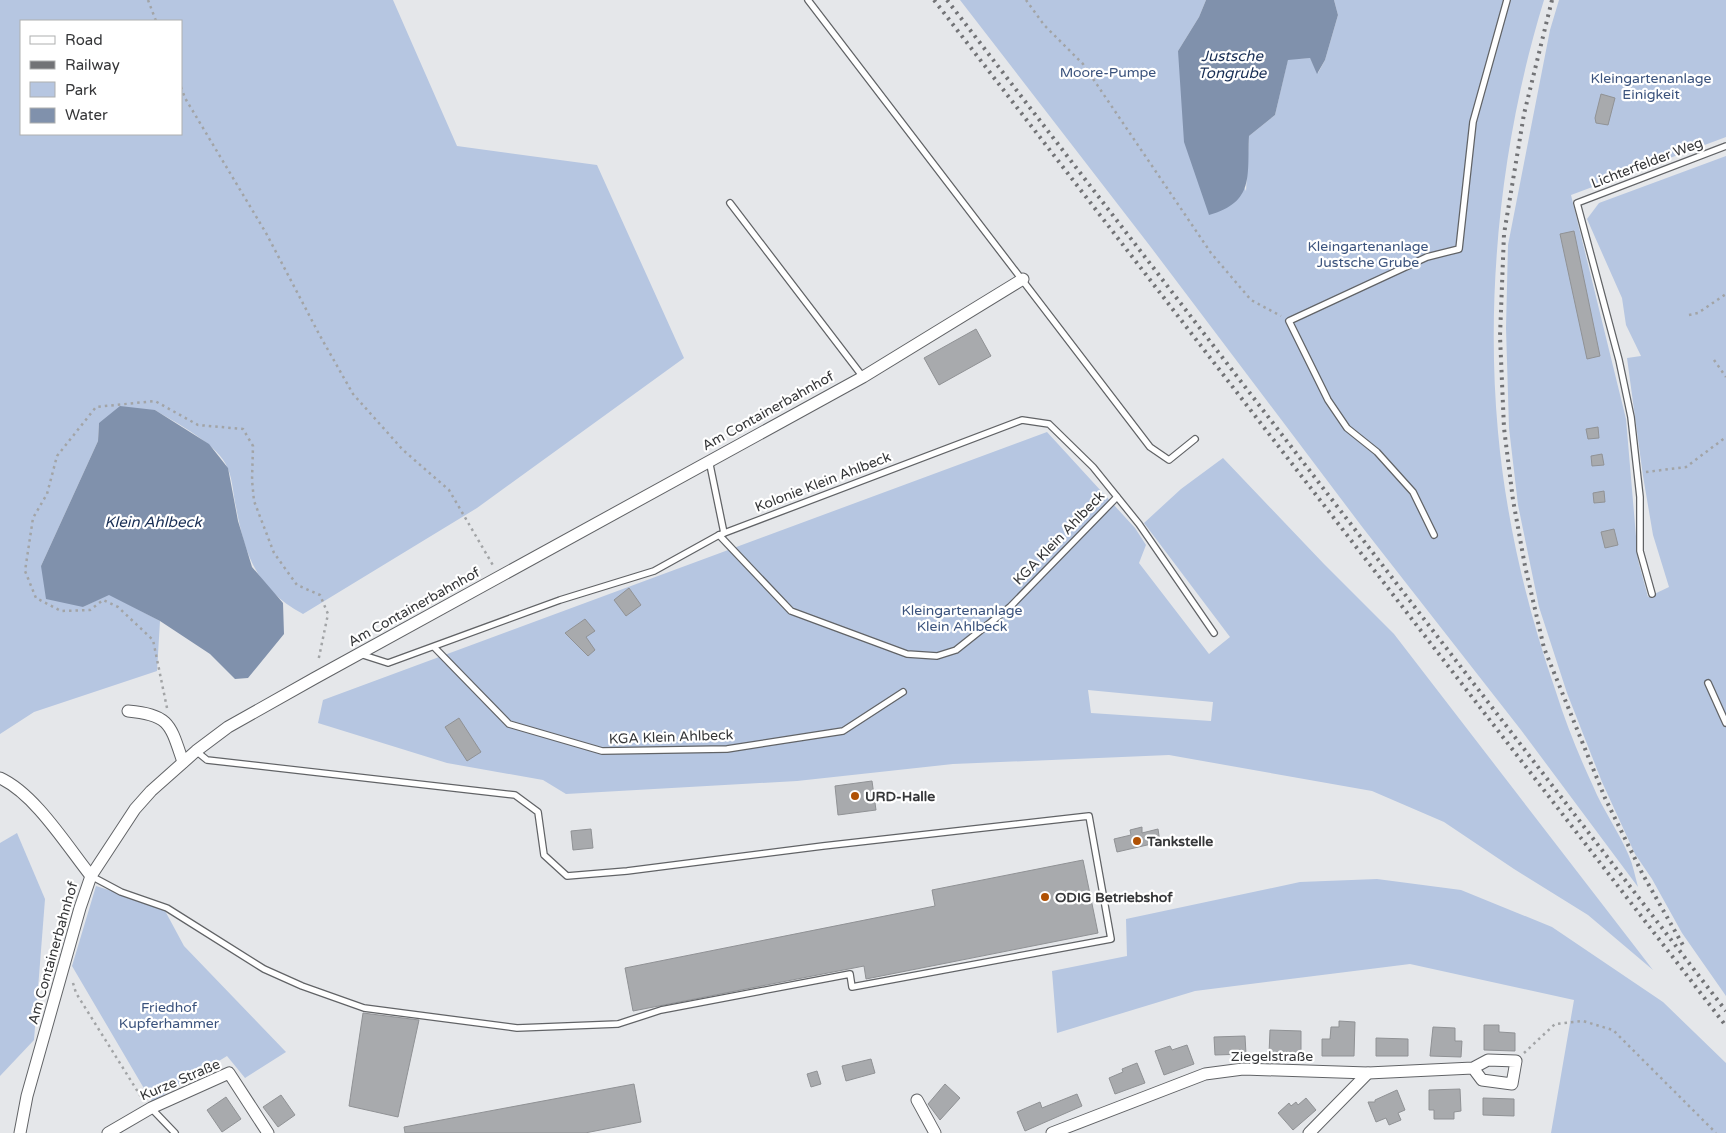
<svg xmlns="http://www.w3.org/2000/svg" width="1726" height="1133" font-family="'Varela Round',sans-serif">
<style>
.green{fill:#b6c6e1;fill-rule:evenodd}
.water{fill:#8091ac}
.building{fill:#a8aaad;stroke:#909295}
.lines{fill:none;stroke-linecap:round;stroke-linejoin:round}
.service-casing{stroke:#616366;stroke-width:8}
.minor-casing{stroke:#616366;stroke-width:13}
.path{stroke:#a2a4a6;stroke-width:2.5;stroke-dasharray:2.5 4;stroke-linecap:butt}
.service{stroke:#fff;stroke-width:5.5}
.minor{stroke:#fff;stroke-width:11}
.rail{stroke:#727376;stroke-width:4;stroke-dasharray:2.5 5;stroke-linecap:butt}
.poi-dot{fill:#b05104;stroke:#fff;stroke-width:2}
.labels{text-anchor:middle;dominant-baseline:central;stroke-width:4.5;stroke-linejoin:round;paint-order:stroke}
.park-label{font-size:14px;fill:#3b537d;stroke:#fff}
.street-label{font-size:14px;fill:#353638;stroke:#fff}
.poi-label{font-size:14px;font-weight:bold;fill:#353638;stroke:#fff;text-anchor:start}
.water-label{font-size:15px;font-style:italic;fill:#182e54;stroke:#fff}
</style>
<rect width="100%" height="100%" fill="#e5e7ea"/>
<g class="green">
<path d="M0 0H393L457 146 597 165 684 358 477 508 303 614C257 589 245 556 236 507 233 495 233 481 228 469 219 444 177 424 155 410L99 423 98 441 41 566 83 607 109 594 160 621 157 671 34 712 0 734ZM21 21H181V134H21Z"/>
<path d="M960 0H1206L1199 17 1178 51 1246 191 1249 136 1275 115 1288 59 1310 58 1318 73 1325 60 1338 15 1334 0H1544C1502 136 1485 290 1498 432 1506 520 1527 609 1556 692 1566 724 1579 756 1593 786 1603 810 1619 832 1629 856 1633 865 1635 876 1638 887L1521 730 1363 528 1150 246Z"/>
<polygon points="1559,0 1726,0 1726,137 1571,195 1626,419 1638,560 1648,597 1669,587 1653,535 1643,476 1627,358 1641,356 1626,325 1622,298 1587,219 1599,203 1726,156 1726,996 1682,933 1652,879 1635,854 1602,782 1567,693 1539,607 1518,505 1509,428 1506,328 1508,245 1550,30"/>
<path d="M1047 432 1135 528 1146 545 1139 563 1209 654 1230 637 1144 523 1181 489 1223 458 1324 564 1394 634 1653 970 1588 915 1514 869 1444 822 1372 791 1169 755 953 764 797 781 566 794 543 780 447 763 318 723 323 700ZM1088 690 1213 702 1211 721 1091 713Z"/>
<polygon points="17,833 45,899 34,1040 0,1076 0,843"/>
<polygon points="1377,879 1461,890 1552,927 1663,1002 1726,1063 1726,1133 1551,1133 1574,1000 1410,964 1195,991 1057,1033 1052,971 1127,956 1126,919 1300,882"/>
<polygon points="96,886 163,907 184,946 286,1052 245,1078 227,1056 152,1102 72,966"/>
</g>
<g class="water">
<path d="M1206 0H1334L1338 15 1325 60 1317 74 1310 58 1288 60 1275 115 1249 136C1247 176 1255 202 1209 215L1184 142 1178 51 1199 17Z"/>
<polygon points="120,406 155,410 209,444 228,468 238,521 252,567 283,603 284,634 248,678 235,679 210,654 160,621 109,595 83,607 46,599 41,566 98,441 99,423"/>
</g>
<g class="building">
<polygon points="1601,94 1615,98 1608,125 1596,123 1595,118"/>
<polygon points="1574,231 1600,356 1587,359 1560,234"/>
<polygon points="976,329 991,356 939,385 924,358"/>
<polygon points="1598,427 1599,438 1588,439 1586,429"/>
<polygon points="1602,454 1604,465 1592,466 1591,456"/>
<polygon points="1604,491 1605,502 1594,503 1593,493"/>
<polygon points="1614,529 1618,545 1605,548 1601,532"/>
<polygon points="629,588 641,605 626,616 614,600"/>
<polygon points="585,619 595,631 586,637 595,650 588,656 565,633"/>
<polygon points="459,718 481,752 467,761 445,727"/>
<polygon points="872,781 876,810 838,815 835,786"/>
<polygon points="1142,827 1142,833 1158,829 1160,842 1117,852 1114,839 1131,835 1130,830"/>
<polygon points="591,829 593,848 573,850 571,831"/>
<polygon points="1083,860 1098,933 866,979 864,966 633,1011 625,968 935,906 932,890"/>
<polygon points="363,1013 419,1020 398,1117 349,1106"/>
<polygon points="1339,1021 1355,1022 1354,1056 1322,1056 1322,1039 1330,1039 1331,1027 1339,1027"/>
<polygon points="1484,1025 1499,1025 1499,1032 1515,1033 1515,1051 1484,1050"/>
<polygon points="1433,1027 1455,1028 1455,1041 1462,1041 1461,1057 1430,1056"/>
<polygon points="1270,1030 1301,1031 1301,1055 1269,1054"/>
<polygon points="1245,1036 1246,1054 1215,1055 1214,1037"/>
<polygon points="1376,1038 1408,1039 1408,1056 1376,1056"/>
<polygon points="1187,1045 1194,1064 1164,1075 1155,1051 1170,1046 1172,1050"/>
<polygon points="871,1059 875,1073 846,1081 842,1066"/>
<polygon points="1137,1063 1145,1083 1115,1094 1109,1078 1123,1072 1122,1069"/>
<polygon points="817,1071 821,1084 811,1087 807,1074"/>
<polygon points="634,1084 641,1122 585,1133 405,1133 404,1127"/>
<polygon points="945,1084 960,1098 940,1120 928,1104"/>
<polygon points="1460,1089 1461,1111 1454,1112 1454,1119 1434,1119 1434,1110 1429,1110 1429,1090"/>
<polygon points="1397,1090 1405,1110 1398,1113 1401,1120 1389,1125 1386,1118 1376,1122 1368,1102 1375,1102 1375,1100"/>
<polygon points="1077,1094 1082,1106 1025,1131 1017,1112 1040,1102 1042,1108"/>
<polygon points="281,1095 295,1115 278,1127 263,1107"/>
<polygon points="226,1097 241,1119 222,1132 207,1110"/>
<polygon points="1306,1098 1316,1110 1293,1130 1278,1113 1289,1103 1291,1106 1296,1102 1298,1105"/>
<polygon points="1483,1098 1514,1099 1514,1116 1483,1115"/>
</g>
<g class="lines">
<defs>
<g id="service">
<polyline points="808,0 1150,447 1169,460 1195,439"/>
<polyline points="730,203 863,377"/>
<polyline points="709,460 724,533"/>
<polyline points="719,535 791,611 907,654 937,656 956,650 1010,607 1117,497"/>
<polyline points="1434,535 1413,492 1377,452 1347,428 1328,400 1289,321 1427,257 1459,249 1473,122 1507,0"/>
<polyline points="1652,594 1640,551 1640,497 1631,417 1619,360 1577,203 1726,146"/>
<polyline points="434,647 509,724 602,751 727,749 843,731 903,692"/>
<polyline points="360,654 388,663 560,600 654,571 719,535 1022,420 1049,424 1093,467 1139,524 1214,633"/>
<polyline points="1708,683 1726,723"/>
<polyline points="91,876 121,892 167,908 264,969 302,986 364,1008 517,1028 618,1024 661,1010 850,974 852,987 1111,939 1089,816 823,846 627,871 567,876 544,855 538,812 515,795 207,760 196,751"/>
<polyline points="151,1108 175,1133"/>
</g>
<g id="minor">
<path d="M128 711C170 715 170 724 183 762"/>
<path d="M0 778C35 794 67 846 91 876"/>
<polyline points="917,1100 935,1133"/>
<polyline points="20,1133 27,1096 80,908 91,876 135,809 151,791 196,751 228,727 315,678 863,377 1023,279"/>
<polyline points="108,1133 151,1108 229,1073 268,1133"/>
<polyline points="1052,1133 1205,1074 1243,1069 1368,1073 1473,1068 1488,1060 1516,1061 1512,1084 1482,1080 1473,1068"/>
<polyline points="1309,1133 1368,1073"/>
</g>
</defs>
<use href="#service" class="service-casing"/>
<use href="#minor" class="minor-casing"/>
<g class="path">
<polyline points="148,0 156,21"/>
<polyline points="1026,0 1044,25 1083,64 1211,253 1251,300 1281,316"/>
<polyline points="181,87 185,98 266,233 319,334 353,394 403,450 449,490 494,567"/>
<polyline points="1689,315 1698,313 1726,294"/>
<polyline points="1714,360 1726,377"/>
<polyline points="1646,472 1686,467 1726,437"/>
<polyline points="167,708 153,640 118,607 103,600 90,610 61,611 36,598 25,571 33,518 47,494 57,456 96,407 155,401 198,425 243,429 253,446 252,480 254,501 274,553 297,585 320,595 328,614 318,662"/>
<polyline points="73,983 76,993 143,1100"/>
<polyline points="1524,1053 1555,1024 1583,1021 1613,1030 1716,1133"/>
</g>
<use href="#service" class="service"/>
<use href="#minor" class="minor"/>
<g class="rail">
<polyline points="934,0 1726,1026"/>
<polyline points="947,0 1726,1011"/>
<polyline points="1552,0 1524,114 1504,234 1500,336 1504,428 1513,500 1525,566 1544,648 1605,798 1642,873 1684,947"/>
</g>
</g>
<g class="poi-dot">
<circle cx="855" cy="796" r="5"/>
<circle cx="1137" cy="841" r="5"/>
<circle cx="1045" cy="897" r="5"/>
</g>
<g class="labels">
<g class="park-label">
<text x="1108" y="72">Moore-Pumpe</text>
<text x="1651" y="78">Kleingartenanlage<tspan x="1651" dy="16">Einigkeit</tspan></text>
<text x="1368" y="246">Kleingartenanlage<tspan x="1368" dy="16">Justsche Grube</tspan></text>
<text x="962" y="610">Kleingartenanlage<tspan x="962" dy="16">Klein Ahlbeck</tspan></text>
<text x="169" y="1007">Friedhof<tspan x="169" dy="16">Kupferhammer</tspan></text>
</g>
<g class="street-label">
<text transform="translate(1647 163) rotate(-21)">Lichterfelder Weg</text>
<text transform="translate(768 411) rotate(-29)">Am Containerbahnhof</text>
<text transform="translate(823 482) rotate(-21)">Kolonie Klein Ahlbeck</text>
<text transform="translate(1059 538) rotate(-46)">KGA Klein Ahlbeck</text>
<text transform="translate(414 607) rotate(-29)">Am Containerbahnhof</text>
<text transform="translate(671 737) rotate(-2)">KGA Klein Ahlbeck</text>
<text transform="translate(53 953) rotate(-74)">Am Containerbahnhof</text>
<text x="1272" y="1056">Ziegelstraße</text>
<text transform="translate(180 1080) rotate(-23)">Kurze Straße</text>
</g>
<g class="poi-label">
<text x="865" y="796">URD-Halle</text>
<text x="1147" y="841">Tankstelle</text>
<text x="1055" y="897">ODIG Betriebshof</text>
</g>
<g class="water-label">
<text x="1232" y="56">Justsche<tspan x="1232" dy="17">Tongrube</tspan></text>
<text x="153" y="522">Klein Ahlbeck</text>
</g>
</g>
<rect x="20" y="20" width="162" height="115" fill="#ffffff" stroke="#aeafaf"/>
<rect x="30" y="36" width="25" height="8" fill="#ffffff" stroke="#aeafaf"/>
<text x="65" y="45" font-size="15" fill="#353638">Road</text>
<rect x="30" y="61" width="25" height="8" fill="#727376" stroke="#aeafaf"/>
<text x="65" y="70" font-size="15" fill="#353638">Railway</text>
<rect x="30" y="82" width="25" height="15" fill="#b6c6e1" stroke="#aeafaf"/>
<text x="65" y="95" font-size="15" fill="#353638">Park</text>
<rect x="30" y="108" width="25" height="15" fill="#8091ac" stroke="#aeafaf"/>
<text x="65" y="120" font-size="15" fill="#353638">Water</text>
</svg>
